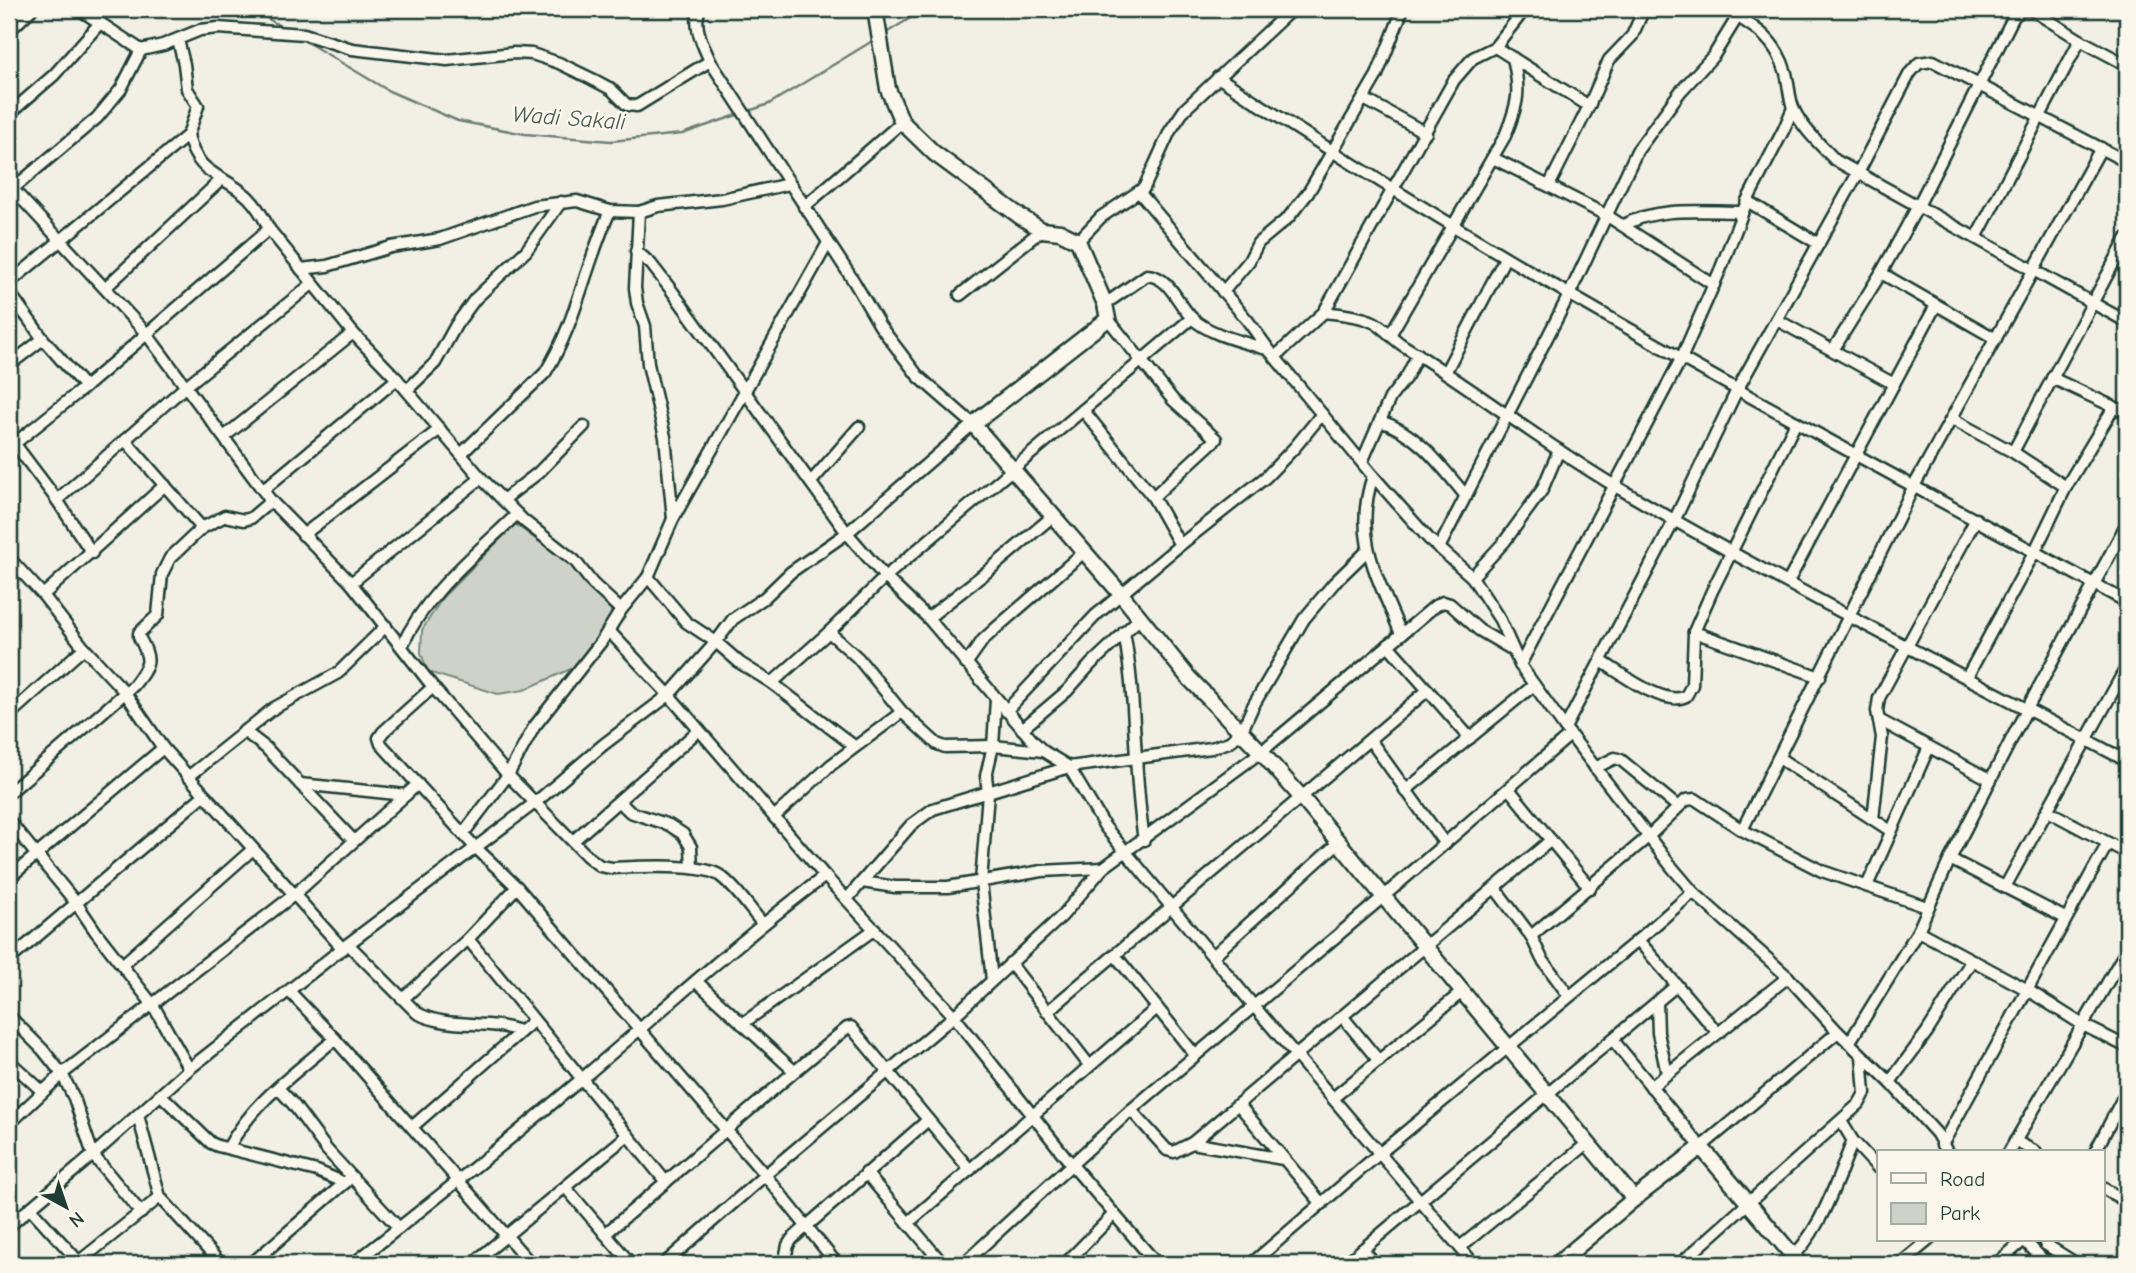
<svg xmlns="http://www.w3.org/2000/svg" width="2136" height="1273" font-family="'Comic Neue',sans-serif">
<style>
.green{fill:#cfd2c8;stroke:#77887e;stroke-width:2}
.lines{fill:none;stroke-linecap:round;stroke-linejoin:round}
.stream{stroke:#6e7f75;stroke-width:2.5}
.street-casing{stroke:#1f3d34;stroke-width:15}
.secondary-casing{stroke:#1f3d34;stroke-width:19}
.street{stroke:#fbf7ec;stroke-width:10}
.secondary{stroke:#fbf7ec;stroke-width:14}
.labels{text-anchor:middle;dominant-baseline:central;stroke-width:5;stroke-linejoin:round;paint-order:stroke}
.water-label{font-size:23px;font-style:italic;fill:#465e55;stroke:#fbf7ec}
</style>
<rect width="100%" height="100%" fill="#f2f0e5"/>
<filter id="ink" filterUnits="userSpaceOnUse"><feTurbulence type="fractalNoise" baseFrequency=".0143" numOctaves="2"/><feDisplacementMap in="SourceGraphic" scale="14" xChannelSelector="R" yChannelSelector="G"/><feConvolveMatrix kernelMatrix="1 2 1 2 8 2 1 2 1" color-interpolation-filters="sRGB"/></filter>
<g filter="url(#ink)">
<polygon class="green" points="515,524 574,567 611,610 611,623 588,653 573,668 524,690 498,694 428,672 421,653 422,630 443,597"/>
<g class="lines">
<g class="stream">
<polyline points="252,9 285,29"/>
<polyline points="886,33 925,9"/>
<polyline points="300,38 389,91 458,121 525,134 611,141 682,134 740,114"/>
<polyline points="746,112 769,104 874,40"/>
</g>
<defs>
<g id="street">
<polyline points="79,9 141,50 163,45 200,30 218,28 304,34 352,49 447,60 514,53 532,54 559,63 592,79 611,89 627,105 637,106 710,61"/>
<path d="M1725 9C1755 27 1776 38 1786 73 1789 85 1789 99 1794 110 1803 129 1821 145 1835 160L2127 322"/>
<polyline points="9,31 32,9"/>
<polyline points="1495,47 1589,106"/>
<path d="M1218 77C1510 272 1819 435 2127 602"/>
<polyline points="1364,99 1426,133"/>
<polyline points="9,114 54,75 100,23"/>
<path d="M188 135C197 176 222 173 248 197 257 206 264 218 269 229L353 333 397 379 481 478 524 521 575 561 593 584 621 610"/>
<polyline points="1493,158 1606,215 1714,285"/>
<path d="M9 185 146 333 271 501 351 583 433 687 508 775 587 856 600 866 612 868C635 867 700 863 719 875 736 887 749 908 762 923"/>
<polyline points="1549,186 1589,106 1609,60 1632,36 1644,9"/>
<polyline points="9,192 97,118 121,89 141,50"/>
<polyline points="1139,192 1248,321 1269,350 1373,476 1429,539 1472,577 1500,620 1520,665 1565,728 1671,866 1693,892 1788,977 1838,1032 1890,1082 1937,1134 1947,1152"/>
<polyline points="1747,201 1819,244"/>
<polyline points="804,207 902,122"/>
<polyline points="639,212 635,288 637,303 645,326 648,364 665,437 673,519"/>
<path d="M1624 225C1658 206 1704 212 1742 212"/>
<polyline points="1976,238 2080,40"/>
<polyline points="1078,241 1101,217 1144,188 1170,131 1185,109 1292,9"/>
<polyline points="636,251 651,264 672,291 847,533 885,577 928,618 988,571 1053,516"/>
<polyline points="301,269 327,266 391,247 440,239 534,206 577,201 610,211 639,212 658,206 722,199 789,184"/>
<polyline points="1881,273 1996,339"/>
<polyline points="9,283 188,135 198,106 187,89 184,64 178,40"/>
<polyline points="105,288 222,179"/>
<polyline points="9,292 43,339 85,387"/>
<polyline points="1223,292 1249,261 1258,243 1288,218 1308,193 1377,75 1403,9"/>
<polyline points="960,295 1042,230"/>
<path d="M1105 304 1147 275C1171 277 1177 304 1193 319 1212 336 1245 342 1269 350"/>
<path d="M1324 312C1339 314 1357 315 1371 321 1384 326 1392 339 1404 346 1476 390 1542 443 1615 486 1782 584 1956 672 2127 761"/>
<polyline points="1108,319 1173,400 1216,439 1153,497"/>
<polyline points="1777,320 1894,384"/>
<path d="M1390 335 1505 136C1518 104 1521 92 1513 58"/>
<polyline points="1833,350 1881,273 1918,206 2014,16 2023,9 2032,10 2080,40 2127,65"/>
<polyline points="1275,357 1324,312 1454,80 1473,58 1495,47 1525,9"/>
<polyline points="9,365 43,339"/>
<polyline points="1446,371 1505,258"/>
<polyline points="2052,378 2127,413"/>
<polyline points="407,390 435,363 456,325 475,299 526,251 561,202"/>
<polyline points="1952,419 2013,452 2066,487"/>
<path d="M1380 421C1418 433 1441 466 1466 496"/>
<polyline points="224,437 353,333"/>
<polyline points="125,440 202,528"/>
<polyline points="14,443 57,500 92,553"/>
<polyline points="9,448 85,387 269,229"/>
<polyline points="2013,452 2127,238"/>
<path d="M461 454 545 373C576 324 586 263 610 211"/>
<polyline points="1362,462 1390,398 1407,376 1418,354"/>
<path d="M1373 476C1352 538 1378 577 1401 634"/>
<polyline points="811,482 859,427"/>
<polyline points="263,490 397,379"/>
<polyline points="57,500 186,386 312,284"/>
<polyline points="503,500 538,473 584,426"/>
<polyline points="303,535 440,429"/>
<polyline points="1180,545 1266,477 1295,447 1322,414"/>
<polyline points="1439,548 1569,295 1637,151 1680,92 1714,55 1738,16"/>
<polyline points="9,558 43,595 84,648 124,691 163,748 343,949"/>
<polyline points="648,577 686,622 716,642 740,663 772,683 854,746"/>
<polyline points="1472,577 1505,541 1542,490 1559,450"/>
<polyline points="1788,582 1936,305"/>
<polyline points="351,583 481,478"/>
<polyline points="43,595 165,485"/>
<polyline points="928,618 1032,740 1043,751 1069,767 1105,827 1253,1005 1474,1264"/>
<polyline points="609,631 669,695 825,876 954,1016 1072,1165 1157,1264"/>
<polyline points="829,632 858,658 902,712 937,744 945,747 993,746 1043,751"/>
<path d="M1124 632C1137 701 1133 771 1144 840"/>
<polyline points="1694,632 1820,677"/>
<polyline points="1388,645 1470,738"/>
<path d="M402 646C425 594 476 554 517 514"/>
<path d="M1601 661C1619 672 1665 708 1686 696L1692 685 1694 632 1712 591 1796 422"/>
<polyline points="966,664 983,640 995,629 1084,552"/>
<polyline points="1520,665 1681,359 1721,268 1747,201 1784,129 1793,108"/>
<polyline points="1967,677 2035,551 2066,487 2114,407"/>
<polyline points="772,683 829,632 885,577 1192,318"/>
<polyline points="433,687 383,732 379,738 381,744 475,847 517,887 765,1175 837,1264"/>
<polyline points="1006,711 1096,615 1180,545 1153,497 1083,410"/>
<polyline points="9,715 84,648"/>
<polyline points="1879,720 1991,780"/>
<polyline points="1565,728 1675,519 1737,390 1858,173 1910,73 1919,63 1933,61 2127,162"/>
<polyline points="1022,729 1067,691 1091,664 1140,618"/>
<polyline points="244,731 266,748 354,841"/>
<polyline points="1370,740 1445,844"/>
<polyline points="1779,758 1891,831"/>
<polyline points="1595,768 1615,758 1621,760 1678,807"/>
<polyline points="188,777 274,708 338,673 386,626"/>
<polyline points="300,784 406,795"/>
<polyline points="1509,789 1590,888"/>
<polyline points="1405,791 1534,685"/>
<path d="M9 793 134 685C150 664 152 661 139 637V633L158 615 162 574 170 558 202 528 225 516 244 520 251 518 271 501"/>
<polyline points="619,801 630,812 669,825 683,834 691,847 692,868"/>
<polyline points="2048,811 2127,853"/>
<polyline points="774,817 831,765 902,712"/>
<polyline points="1873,819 1882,737 1877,711 1879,698 1976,519"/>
<polyline points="9,821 77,904 96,932 153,1005 189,1069"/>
<polyline points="1742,830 1914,486 2101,148"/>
<polyline points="463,834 508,775 534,727 601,642 621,610 648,577 673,519 828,243"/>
<polyline points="573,841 699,730"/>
<polyline points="1950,859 2065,918"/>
<polyline points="9,878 163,748"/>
<polyline points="862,882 895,887 948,887 1042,871 1103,868"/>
<polyline points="1867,886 1929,747"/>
<polyline points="2005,887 2127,666"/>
<polyline points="1495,888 1531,936 1542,959 1569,996"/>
<polyline points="847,899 911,825 933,809 1069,767 1211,748 1229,742 1241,733 1253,706 1304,619 1334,583 1367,551"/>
<polyline points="1918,931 2026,989 2083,1025 2127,1047"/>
<polyline points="1531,936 1648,837 1686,800 1695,799 1742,830 1822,871 1927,907"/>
<polyline points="468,939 666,1182"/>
<polyline points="1638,940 1718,1033"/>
<path d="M348 944 417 1013C449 1030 487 1019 520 1031"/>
<polyline points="1115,955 1195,1055"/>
<polyline points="1213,956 1339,842"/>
<polyline points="9,960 204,795"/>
<polyline points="1010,963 1089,1065"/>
<polyline points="122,965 253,849"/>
<polyline points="992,980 981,882 988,793 986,776 993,746 996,699"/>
<polyline points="696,981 794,1071"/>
<polyline points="289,991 335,1039 531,1264"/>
<polyline points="404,998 468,939 517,887"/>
<polyline points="1657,1003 1658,1033 1667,1073"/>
<polyline points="1047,1012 1428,690"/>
<polyline points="9,1016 43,1050 62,1074 74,1098 93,1155 141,1213"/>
<polyline points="1342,1016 1379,1061"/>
<polyline points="742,1024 875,929"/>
<polyline points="1613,1040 1701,1147 1838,1032"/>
<polyline points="1849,1043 1918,931 1950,859 2027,709 2127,523"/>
<polyline points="9,1061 42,1091"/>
<polyline points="1890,1082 1927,1032 1972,960"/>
<polyline points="1651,1087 1788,977"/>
<polyline points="278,1088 293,1104 327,1150 399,1228"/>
<polyline points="161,1095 211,1143 218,1146 317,1171 345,1183"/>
<polyline points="1333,1098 1462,992"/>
<polyline points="1238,1104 1322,1204"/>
<polyline points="1131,1110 1167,1150 1174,1152 1192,1143 1551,840"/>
<polyline points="1841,1121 1853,1141 1879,1169"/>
<polyline points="9,1124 62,1074 295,894 418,784"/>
<polyline points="412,1127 533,1021"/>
<polyline points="2015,1141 2036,1152"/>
<polyline points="1192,1143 1283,1159"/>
<polyline points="1942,1145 2108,843"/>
<path d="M228 1148C254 1101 294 1074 335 1039"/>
<polyline points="2009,1152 2127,949"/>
<polyline points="2095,1152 2127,1090"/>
<polyline points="866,1173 943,1264"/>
<polyline points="566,1188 631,1264"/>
<polyline points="2103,1188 2127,1202"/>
<polyline points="160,1197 221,1264"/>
<polyline points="31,1209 81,1264"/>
<polyline points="908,1223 1157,1008"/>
<path d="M9 1226 93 1155 189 1069 348 944 536 802 603 745 669 695 716 642 733 619 764 598 791 572 847 533 973 424 918 376 880 326 853 280 710 61C703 45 692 25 700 9"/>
<path d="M605 1234C686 1165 765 1095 847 1028L851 1027 970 1170"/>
<polyline points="2024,1240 2047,1264"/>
<polyline points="2045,1244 2077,1264"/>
<polyline points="1460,1247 1588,1143"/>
<polyline points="1363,1249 1375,1264"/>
<polyline points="76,1264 160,1197 138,1115"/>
<polyline points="251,1264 347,1181"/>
<path d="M353 1264C431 1203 508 1141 584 1077 664 1009 741 939 825 876"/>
<polyline points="472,1264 628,1135"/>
<polyline points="664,1264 765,1175 954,1016 1062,916 1103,868 1261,752 1435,606 1443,602 1450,604 1479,630 1513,650"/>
<polyline points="784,1264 788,1245 792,1239 928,1120"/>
<polyline points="963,1264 1131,1110 1383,897 1570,735"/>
<polyline points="1065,1264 1114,1214"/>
<polyline points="1251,1264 1380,1153 1638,940 1693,892"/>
<polyline points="1345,1264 1677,985"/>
<polyline points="1680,1264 1859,1104 1865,1093 1862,1056"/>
<path d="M1785 1264C1821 1234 1835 1183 1853 1141"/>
<polyline points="1900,1264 1929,1240"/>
<polyline points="1996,1264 2024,1240"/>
</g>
<g id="secondary">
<polyline points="875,9 888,89 902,122 934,153 1021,217 1042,230 1060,232 1078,241 1105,304 1108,319 973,424 1121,594 1188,677 1261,752 1302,798 1634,1199"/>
<polyline points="1557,1264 1634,1199 1701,1147 1800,1264"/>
</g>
</defs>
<use href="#street" class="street-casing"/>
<use href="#secondary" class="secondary-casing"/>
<use href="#street" class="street"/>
<use href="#secondary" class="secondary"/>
</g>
</g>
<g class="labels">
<g class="water-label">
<text transform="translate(569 118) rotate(4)">Wadi Sakali</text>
</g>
</g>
<rect width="2136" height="1273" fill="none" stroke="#fbf7ec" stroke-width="35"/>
<rect x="18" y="18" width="2101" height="1238" fill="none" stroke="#1f3d34" stroke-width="2.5" filter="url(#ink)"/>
<rect x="1877" y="1150" width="228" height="91" fill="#fbf7ec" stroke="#a3ada2" stroke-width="2"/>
<rect x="1891" y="1173" width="35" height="10" fill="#fbf7ec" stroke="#a3ada2" stroke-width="2"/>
<text x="1940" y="1186" font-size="21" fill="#1f3d34">Road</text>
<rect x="1891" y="1203" width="35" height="21" fill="#cfd2c8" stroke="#a3ada2" stroke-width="2"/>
<text x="1940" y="1220" font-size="21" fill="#1f3d34">Park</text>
<g transform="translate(66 1207) rotate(140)" stroke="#fbf7ec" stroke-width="5" paint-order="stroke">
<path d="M0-5L12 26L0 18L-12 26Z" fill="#1f3d34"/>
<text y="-10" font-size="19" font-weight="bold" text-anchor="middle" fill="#1f3d34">N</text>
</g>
</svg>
